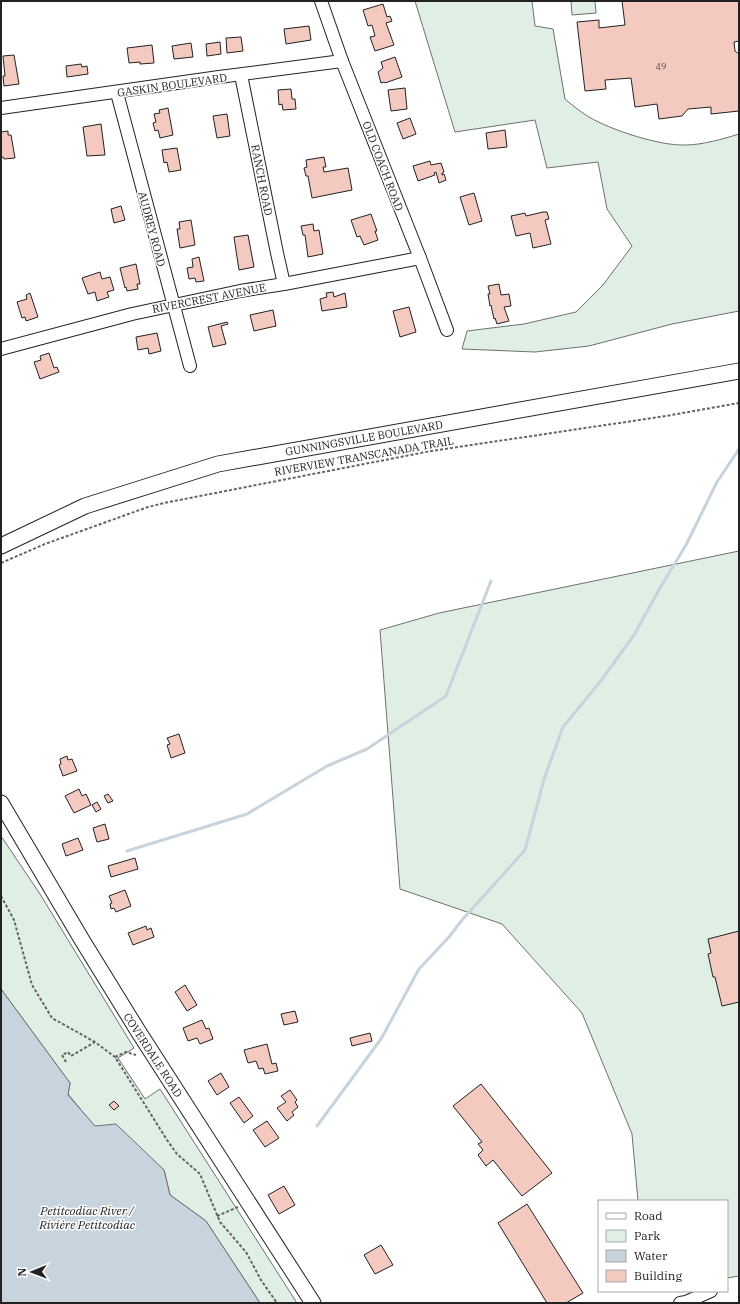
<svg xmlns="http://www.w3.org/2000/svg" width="740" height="1304" font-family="'IBM Plex Serif',serif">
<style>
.green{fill:#e0efe3;stroke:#6f6f6f}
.water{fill:#c7d3dd;stroke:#6f6f6f}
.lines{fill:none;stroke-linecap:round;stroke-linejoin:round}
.stream{stroke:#c7d3dd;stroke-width:3}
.building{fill:#f3c9c0;stroke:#222}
.minor-casing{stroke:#222;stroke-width:14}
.major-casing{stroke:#222;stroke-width:17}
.path{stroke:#646464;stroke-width:2;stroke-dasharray:3 2;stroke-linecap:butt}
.minor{stroke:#fff;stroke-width:12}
.major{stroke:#fff;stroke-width:15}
.labels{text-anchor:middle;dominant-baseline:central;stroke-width:3;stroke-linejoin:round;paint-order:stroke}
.number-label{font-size:9px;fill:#564c4a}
.street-label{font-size:11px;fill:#222;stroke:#fff}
.water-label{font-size:12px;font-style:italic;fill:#222;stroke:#fff}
</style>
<rect width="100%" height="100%" fill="#fff"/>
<g class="green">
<path d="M415 1H532L535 26 553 29 565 99C573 106 581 112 589 117 611 130 660 146 685 145 702 145 723 139 739 134V311L672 324 589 346 535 352 462 349 467 331 524 324 576 312 603 285 632 246 607 209 598 162 547 168 535 120 455 132Z"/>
<polygon points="571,1 595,1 596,13 572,15"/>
<polygon points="739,551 739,1276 727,1278 727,1201 638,1201 632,1134 582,1013 502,924 400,889 380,630 439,613"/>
<polygon points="1,836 40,894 134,1048 118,1058 145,1099 160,1089 297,1303 260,1303 206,1221 170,1195 164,1170 95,1127 68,1094 70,1083 1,989"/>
</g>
<polygon class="water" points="1,989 70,1083 68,1095 95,1126 116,1124 164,1170 170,1195 206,1221 260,1303 1,1303"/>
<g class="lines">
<g class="stream">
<polyline points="127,851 247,814 327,766 367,749 446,696 491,581"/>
<polyline points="317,1126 381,1039 419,969 449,937 462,920 525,850 545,776 563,727 600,682 634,635 660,588 686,545 717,482 739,449"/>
</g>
</g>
<g class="building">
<polygon points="622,1 739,1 739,41 734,42 735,51 739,54 739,111 711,114 711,107 688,109 682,116 659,119 657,104 635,107 631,78 605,80 606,89 585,91 577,22 599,20 599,28 625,25"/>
<polygon points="383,4 387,17 390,16 392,21 386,23 394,45 375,51 370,37 375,36 372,25 368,26 363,10"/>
<polygon points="309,26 311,40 286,44 284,29"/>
<polygon points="241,37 243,51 227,53 226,38"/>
<polygon points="220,42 221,54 207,56 206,44"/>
<polygon points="191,43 193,57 174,59 172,46"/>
<polygon points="152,45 154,63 140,64 140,62 129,63 127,48"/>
<polygon points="14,55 19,84 4,86 3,76 5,76 3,56"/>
<polygon points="395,57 402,77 385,83 384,82 381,83 378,72 383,68 381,62"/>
<polygon points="81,64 82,67 87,66 88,74 67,77 66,66"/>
<polygon points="405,88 407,109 391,111 388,90"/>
<polygon points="291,89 292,99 295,99 296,109 283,110 282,104 279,105 278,90"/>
<polygon points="168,108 173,135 160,138 158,130 155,131 153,123 156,122 154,114 160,113 159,110"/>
<polygon points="227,114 230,136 217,138 213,116"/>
<polygon points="410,118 416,134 403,139 397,123"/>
<polygon points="101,124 105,155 87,156 83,127"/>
<polygon points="505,130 507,147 488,149 486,133"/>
<polygon points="8,131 8,135 11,135 15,158 4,159 3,157 1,157 1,132"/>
<polygon points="177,148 181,170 169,172 167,162 164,163 162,150"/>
<polygon points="324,157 326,167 323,167 324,172 348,168 352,190 312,198 308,176 306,176 304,168 307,167 306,160"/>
<polygon points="430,161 431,165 441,163 444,172 442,173 442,175 444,174 446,180 439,183 436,172 434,173 435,175 418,181 413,166"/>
<polygon points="474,193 482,221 469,225 460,197"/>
<polygon points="121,206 125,220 114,223 111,209"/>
<polygon points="543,212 547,212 549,219 545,220 551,244 533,248 530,233 516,236 511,216 525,213 526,216"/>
<polygon points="371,214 377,231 375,231 378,240 364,245 360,236 357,237 351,220"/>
<polygon points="191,220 195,245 180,248 177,229 180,229 179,222"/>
<polygon points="313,224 314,231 319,230 323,254 308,257 305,235 303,235 301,226"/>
<polygon points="248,235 254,267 239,270 234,237"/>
<polygon points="199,257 204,281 196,282 195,278 189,279 187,268 193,267 192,259"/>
<polygon points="136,264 140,284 137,284 138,289 127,291 126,287 125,288 120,268"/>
<polygon points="100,272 102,279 110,277 114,290 107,292 109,297 97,301 95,292 88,294 82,278"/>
<polygon points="499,284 501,295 509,294 511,306 504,307 509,321 497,324 495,318 494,319 491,305 490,306 488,294 490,294 488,286"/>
<polygon points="333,292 334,297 345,293 347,307 322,311 320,299 327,297 326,293"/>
<polygon points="30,293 38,317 26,321 25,317 22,318 17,302 27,299 26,295"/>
<polygon points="409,307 416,332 400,337 393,311"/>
<polygon points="273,310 276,326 254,331 250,315"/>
<polygon points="227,322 228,324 221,326 226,344 213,347 208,327"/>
<polygon points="157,333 161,351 149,354 148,348 138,350 136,337"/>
<polygon points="49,353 54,368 57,367 59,372 40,379 34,362 41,360 40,356"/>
<polygon points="179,734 185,753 171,758 167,745 170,744 167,738"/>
<polygon points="67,756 68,760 72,759 77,771 63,776 59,765 61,764 60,759"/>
<polygon points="79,789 82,796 86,794 91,805 74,813 65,796"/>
<polygon points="108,794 113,801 108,803 104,796"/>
<polygon points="97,802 101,809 96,812 92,805"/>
<polygon points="105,824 109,839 97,842 93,828"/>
<polygon points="78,838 83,850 66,856 62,844"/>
<polygon points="135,858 138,869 111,877 108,866"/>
<polygon points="125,890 131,906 116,912 114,908 111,909 110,904 112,903 109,896"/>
<polygon points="146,926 147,930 151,928 154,937 133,945 128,933"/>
<polygon points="739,931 739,1002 722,1006 715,977 713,977 708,954 711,953 708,939"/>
<polygon points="185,985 197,1005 187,1011 175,992"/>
<polygon points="295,1011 298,1022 284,1025 281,1014"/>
<polygon points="202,1020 206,1029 209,1028 213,1039 200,1044 197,1038 188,1041 183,1028"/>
<polygon points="370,1033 372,1041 352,1046 350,1038"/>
<polygon points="267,1044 272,1064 276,1063 278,1071 265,1074 263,1068 259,1069 256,1061 248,1063 244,1050"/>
<polygon points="221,1073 229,1087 217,1095 208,1081"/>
<polygon points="481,1084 552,1173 522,1196 493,1160 486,1166 478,1155 483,1150 478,1144 482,1142 453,1106"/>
<polygon points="290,1090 297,1100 295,1102 298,1107 292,1112 294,1115 287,1121 277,1108 286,1102 281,1096"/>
<polygon points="239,1097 253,1116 244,1123 230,1103"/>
<polygon points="114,1101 119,1106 114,1110 109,1105"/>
<polygon points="267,1121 279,1138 265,1147 253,1130"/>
<polygon points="284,1186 295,1205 279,1214 268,1195"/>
<polygon points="527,1204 583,1293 566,1303 547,1303 498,1223"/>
<polygon points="381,1245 393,1265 375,1274 364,1255"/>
</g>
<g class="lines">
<defs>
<g id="minor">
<polyline points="321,1 342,61 420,258 447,330"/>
<polyline points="241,75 277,253 284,284"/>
<polyline points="117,93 190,366"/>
<polyline points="1,108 219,77 342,61"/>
<polyline points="1,349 132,314 240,291 284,284 420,258"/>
<polyline points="680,1303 686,1302 711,1291"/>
</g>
<g id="major">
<polyline points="1,546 85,506 218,464 739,371"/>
<polyline points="1,803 82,940 138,1031 313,1303"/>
</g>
</defs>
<use href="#minor" class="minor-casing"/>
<use href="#major" class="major-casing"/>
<g class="path">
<polyline points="1,563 45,544 148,507 164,503 431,451 666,416 739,403"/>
<polyline points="1,896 14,920 32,985 52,1018 95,1042 115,1057 167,1140 177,1154 200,1174 220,1222 246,1252 261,1280 277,1303"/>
<polyline points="115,1057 126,1052 136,1055"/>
<polyline points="66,1062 62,1055 68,1052 71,1056 95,1042"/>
<polyline points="217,1216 238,1207"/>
</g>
<use href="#minor" class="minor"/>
<use href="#major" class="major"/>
</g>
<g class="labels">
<g class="number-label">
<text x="661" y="66">49</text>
</g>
<g class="street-label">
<text transform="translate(172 85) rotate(-8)">GASKIN BOULEVARD</text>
<text transform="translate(383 166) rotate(69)">OLD COACH ROAD</text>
<text transform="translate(262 180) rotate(79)">RANCH ROAD</text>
<text transform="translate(152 229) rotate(75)">AUDREY ROAD</text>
<text transform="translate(209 298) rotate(-11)">RIVERCREST AVENUE</text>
<text transform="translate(364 438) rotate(-10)">GUNNINGSVILLE BOULEVARD</text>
<text transform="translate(364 456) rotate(-10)">RIVERVIEW TRANSCANADA TRAIL</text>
<text transform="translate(153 1055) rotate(57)">COVERDALE ROAD</text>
</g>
<g class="water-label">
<text x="87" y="1210">Petitcodiac River /<tspan x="87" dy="14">Rivière Petitcodiac</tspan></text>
</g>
</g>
<rect width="740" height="1304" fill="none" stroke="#222222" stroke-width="4"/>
<rect x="598" y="1200" width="130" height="92" fill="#ffffff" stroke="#a7a7a7"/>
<rect x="606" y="1213" width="20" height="6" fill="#ffffff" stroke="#a7a7a7"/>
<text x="634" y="1220" font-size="12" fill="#222222">Road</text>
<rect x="606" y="1230" width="20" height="12" fill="#e0efe3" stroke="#a7a7a7"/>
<text x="634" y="1240" font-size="12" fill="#222222">Park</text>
<rect x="606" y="1250" width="20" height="12" fill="#c7d3dd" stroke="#a7a7a7"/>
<text x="634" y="1260" font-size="12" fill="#222222">Water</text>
<rect x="606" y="1270" width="20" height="12" fill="#f3c9c0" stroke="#a7a7a7"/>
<text x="634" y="1280" font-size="12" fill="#222222">Building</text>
<g transform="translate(32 1272) rotate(269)" stroke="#ffffff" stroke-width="3" paint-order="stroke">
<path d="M0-3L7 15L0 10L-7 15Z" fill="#222222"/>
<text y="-6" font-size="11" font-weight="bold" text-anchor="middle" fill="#222222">N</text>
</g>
</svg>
